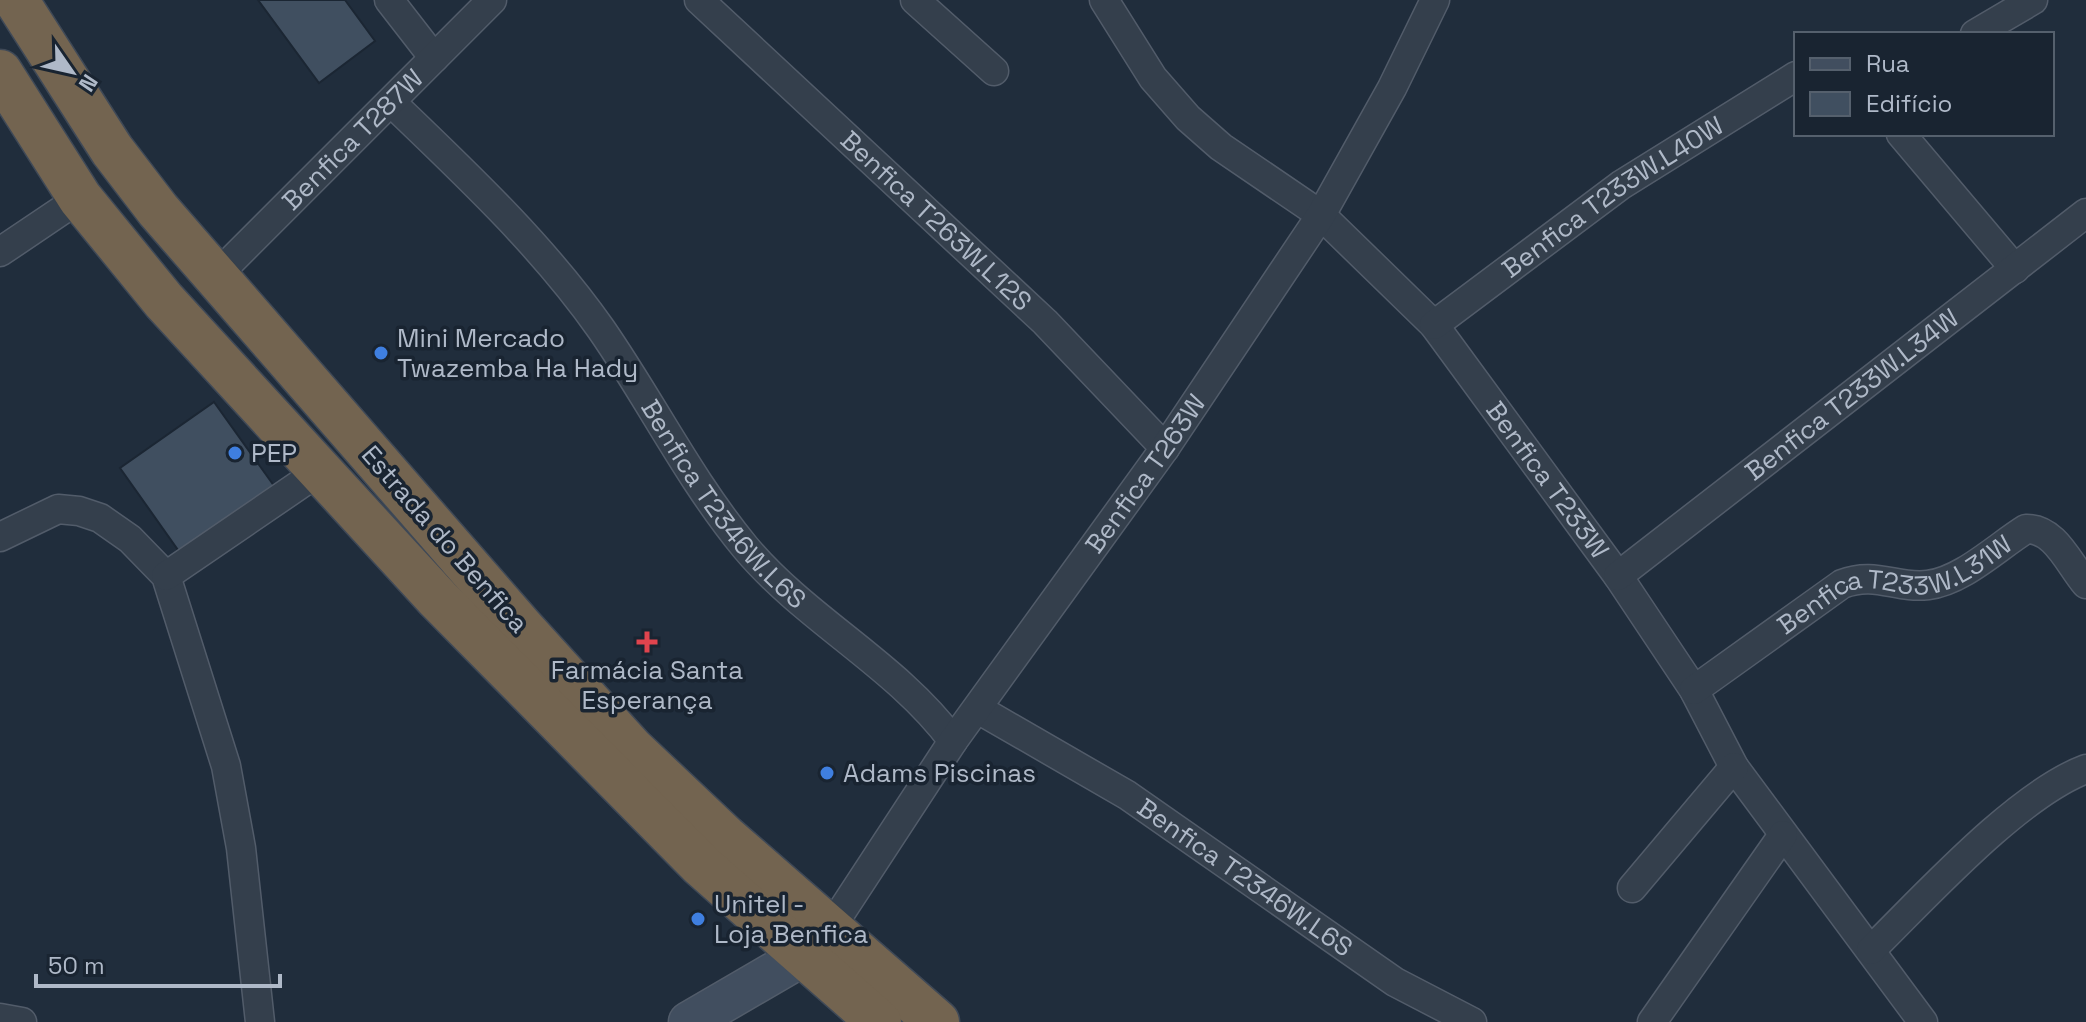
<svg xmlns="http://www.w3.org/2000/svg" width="2086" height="1022" font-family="'Space Grotesk',sans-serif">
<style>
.building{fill:#404f60;stroke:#1b2633;stroke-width:2}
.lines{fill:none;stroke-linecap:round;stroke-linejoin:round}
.street-casing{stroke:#525c6a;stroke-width:31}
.secondary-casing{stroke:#525c6a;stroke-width:43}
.highway-casing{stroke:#3f4957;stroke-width:47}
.street{stroke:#343f4c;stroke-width:28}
.secondary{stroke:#414e5f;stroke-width:40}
.highway{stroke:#736450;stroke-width:44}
.shop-dot{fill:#3f7fe0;stroke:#192431;stroke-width:3}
.health-dot{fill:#e0444e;stroke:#192431;stroke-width:3}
.labels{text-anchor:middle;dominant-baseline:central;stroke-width:7;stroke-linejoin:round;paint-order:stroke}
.street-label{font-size:26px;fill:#afb9c8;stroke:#192431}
.poi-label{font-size:26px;fill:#afb9c8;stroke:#192431;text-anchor:start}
</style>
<rect width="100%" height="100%" fill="#202d3c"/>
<g class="building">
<polygon points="258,0 345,0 375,41 319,83"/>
<polygon points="214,402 277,490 183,557 120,468"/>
</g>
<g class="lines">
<defs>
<g id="street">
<polyline points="389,0 434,58"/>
<path id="s1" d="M699 0 1045 322 1165 448"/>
<polyline points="915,0 994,71"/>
<path id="s2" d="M1104 0 1153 78 1188 118 1221 147 1321 215 1434 325 1618 576 1694 690 1734 767 1923 1022"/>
<polyline points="1975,34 2033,0"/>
<path id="s3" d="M391 102C465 173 542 245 601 329 651 401 689 479 745 547 806 620 897 665 953 741"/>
<polyline points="1901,134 2015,269"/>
<polyline points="0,252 80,198"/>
<path id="s4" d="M214 278 492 0"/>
<path id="s5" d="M1434 325 1621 185 1796 76"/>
<polyline points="0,537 58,509 79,511 100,518 130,539 166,576 226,766 241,848 260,1022"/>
<polyline points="166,576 321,470"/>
<path id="s6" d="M1618 576 2086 213"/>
<path id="s7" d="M1694 690 1842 584C1876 571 1896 589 1928 585 1962 581 1997 547 2026 529 2055 528 2069 564 2086 584"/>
<path id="s8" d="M978 709 1127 795 1395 982 1472 1022"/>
<polyline points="1632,888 1734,767"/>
<path id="s9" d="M830 929 953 741 1165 448 1321 215 1392 88 1435 0"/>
<path d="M1871 950C1926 896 2017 795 2086 769"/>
<polyline points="0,1018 22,1022"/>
<polyline points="1652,1022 1783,835"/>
</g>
<polyline id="secondary" points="689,1022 801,957"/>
<g id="highway">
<polyline points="16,0 112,150 158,210 521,627 632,749 725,837 937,1022"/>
<polyline points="0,72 80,198 164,301 438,599 701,865 879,1022"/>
</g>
</defs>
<use href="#street" class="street-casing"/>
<use href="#secondary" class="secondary-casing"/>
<use href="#highway" class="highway-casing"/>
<use href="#street" class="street"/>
<use href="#secondary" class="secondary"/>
<use href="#highway" class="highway"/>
</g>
<g class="shop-dot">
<circle cx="381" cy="353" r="8"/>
<circle cx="235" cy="453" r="8"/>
<circle cx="827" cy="773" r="8"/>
<circle cx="698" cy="919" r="8"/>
</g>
<path class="health-dot" d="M643 630h8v8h8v8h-8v8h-8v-8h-8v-8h8z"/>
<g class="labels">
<g class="street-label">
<text stroke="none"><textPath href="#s4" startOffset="196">Benfica T287W</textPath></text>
<text stroke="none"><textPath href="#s5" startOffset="220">Benfica T233W.L40W</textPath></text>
<text stroke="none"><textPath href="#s1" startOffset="324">Benfica T263W.L12S</textPath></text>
<text stroke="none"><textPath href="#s6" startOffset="296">Benfica T233W.L34W</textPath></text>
<text stroke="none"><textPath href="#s9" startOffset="554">Benfica T263W</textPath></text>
<text stroke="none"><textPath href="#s2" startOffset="660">Benfica T233W</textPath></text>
<text stroke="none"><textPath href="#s3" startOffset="524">Benfica T2346W.L6S</textPath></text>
<text transform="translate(445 539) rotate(49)">Estrada do Benfica</text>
<text stroke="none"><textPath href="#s7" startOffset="234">Benfica T233W.L31W</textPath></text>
<text stroke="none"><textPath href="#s8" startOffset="316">Benfica T2346W.L6S</textPath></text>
</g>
<g class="poi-label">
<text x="397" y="338">Mini Mercado<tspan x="397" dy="30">Twazemba Ha Hady</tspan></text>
<text x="251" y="453">PEP</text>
<text x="647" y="670" text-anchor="middle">Farmácia Santa<tspan x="647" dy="30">Esperança</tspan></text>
<text x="843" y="773">Adams Piscinas</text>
<text x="714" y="904">Unitel -<tspan x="714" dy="30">Loja Benfica</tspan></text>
</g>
</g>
<rect x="1794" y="32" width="260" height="104" fill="#192431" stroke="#55606d" stroke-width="2"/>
<rect x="1810" y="58" width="40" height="12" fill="#414e5f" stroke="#55606d" stroke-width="2"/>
<text x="1866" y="72" font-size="24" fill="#afb9c8">Rua</text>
<rect x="1810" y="92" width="40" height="24" fill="#404f60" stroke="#55606d" stroke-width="2"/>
<text x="1866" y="112" font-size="24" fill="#afb9c8">Edifício</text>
<g transform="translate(72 72) rotate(124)" stroke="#192431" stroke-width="6" paint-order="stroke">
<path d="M0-6L14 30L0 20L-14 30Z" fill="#afb9c8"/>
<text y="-12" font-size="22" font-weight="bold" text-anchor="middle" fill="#afb9c8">N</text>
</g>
<path d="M36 974v12h244v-12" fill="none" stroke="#afb9c8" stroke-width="4"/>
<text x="48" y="974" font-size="24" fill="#afb9c8" stroke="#192431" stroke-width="6" paint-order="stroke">50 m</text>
</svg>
